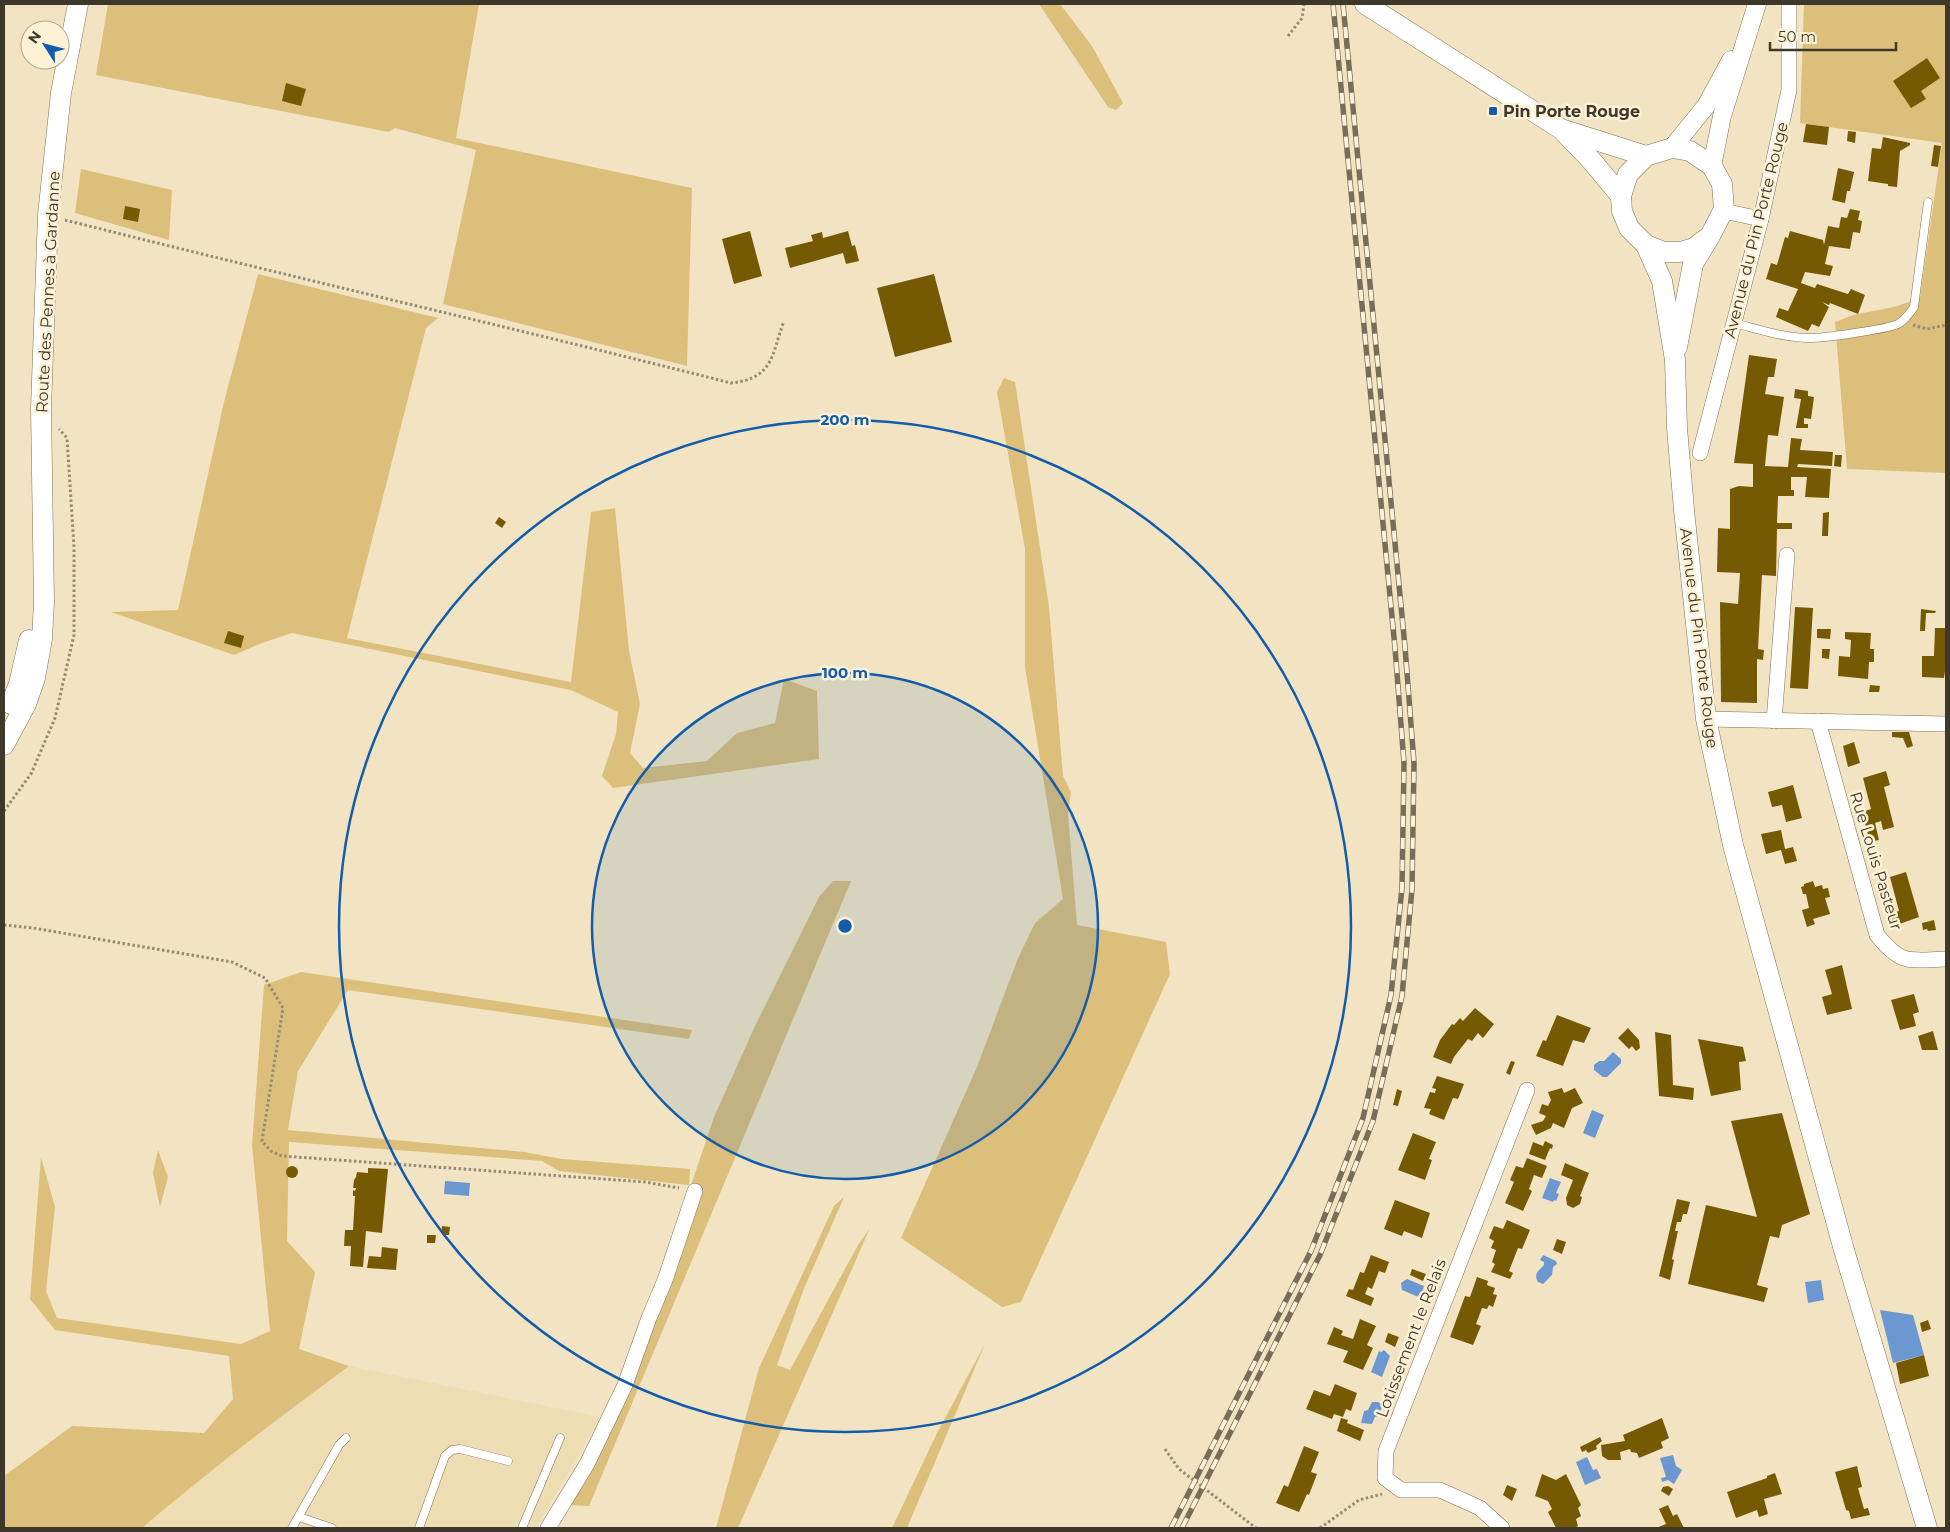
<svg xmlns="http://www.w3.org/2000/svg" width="1950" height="1532" font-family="Montserrat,sans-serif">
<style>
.built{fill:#eeddb3}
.green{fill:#dcbf7b}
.water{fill:#6c98d1}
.building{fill:#765a03}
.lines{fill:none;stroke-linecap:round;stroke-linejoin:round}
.service-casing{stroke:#7e7153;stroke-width:9}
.minor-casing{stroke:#7e7153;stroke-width:16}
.tertiary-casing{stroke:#7e7153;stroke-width:19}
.secondary-casing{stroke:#7e7153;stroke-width:21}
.path{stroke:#948b73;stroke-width:3;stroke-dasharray:2.5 2.5;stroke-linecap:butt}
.service{stroke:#fff;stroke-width:8}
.minor{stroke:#fff;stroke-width:15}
.tertiary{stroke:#fff;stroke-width:18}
.secondary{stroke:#fff;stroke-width:20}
.rail-casing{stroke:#776e5a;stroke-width:5.5}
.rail{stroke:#fdf1d6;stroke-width:4;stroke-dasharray:11;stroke-linecap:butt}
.ring{fill:none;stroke:#135cab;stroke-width:2.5}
.poi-dot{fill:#135cab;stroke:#fdf1d6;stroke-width:2}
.labels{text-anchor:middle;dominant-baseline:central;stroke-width:5;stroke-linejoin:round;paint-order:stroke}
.poi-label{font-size:16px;font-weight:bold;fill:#3e382a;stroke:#fdf1d6;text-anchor:start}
.street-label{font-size:16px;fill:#3e382a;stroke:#fdf1d6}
.centre{fill:#135cab;stroke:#fdf1d6;stroke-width:2.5}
.ring-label{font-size:15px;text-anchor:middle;font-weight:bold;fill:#135cab;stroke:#fdf1d6;stroke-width:5;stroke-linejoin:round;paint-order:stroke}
</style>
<rect width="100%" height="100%" fill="#f2e4c2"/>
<polygon class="built" points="349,1366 601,1417 536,1528 142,1528 203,1476 272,1422"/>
<g class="green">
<polygon points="108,4 479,4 456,138 692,188 687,366 443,304 476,150 395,128 389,132 96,75"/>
<polygon points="1039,4 1060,4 1092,46 1123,103 1116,110 1108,107"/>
<polygon points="1804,4 1946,4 1946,473 1847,469 1835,322 1853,315 1894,307 1920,298 1942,143 1800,123"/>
<polygon points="81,169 172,190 169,240 75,213"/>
<polygon points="258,274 438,318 426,328 347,638 571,682 591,512 615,508 629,651 640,704 630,753 643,768 707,761 737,733 775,723 784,679 817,691 819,759 613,788 602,776 616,734 618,712 571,690 292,633 262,643 234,655 111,612 178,610 224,402"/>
<polygon points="1004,378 1015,382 1049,607 1063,776 1071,792 1068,814 1077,925 1166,942 1170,974 1021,1302 1002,1307 901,1238 977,1067 1018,958 1035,923 1063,899 1025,667 1025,549 997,392"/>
<polygon points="833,881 851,881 589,1506 567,1505 615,1419 670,1288 700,1197 692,1182 714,1117 755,1026 819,897"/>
<path d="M301 972 692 1030 689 1039 348 990 298 1071 288 1130 524 1152 562 1159 690 1169 689 1185 559 1171 542 1161 289 1142 287 1241 315 1272 299 1349 349 1366C278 1418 209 1471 142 1528H4V1476L72 1426 204 1433 233 1399 229 1356 55 1330 30 1299 41 1157 55 1207 46 1291 57 1318 241 1344 270 1331 252 1145 264 985Z"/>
<polygon points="158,1150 168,1177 160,1207 153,1173"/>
<polygon points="844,1197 803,1291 777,1365 790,1370 858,1245 870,1228 738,1528 716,1528 759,1368 834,1206"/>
<polygon points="985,1344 907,1528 892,1528 938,1431"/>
</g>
<g class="water">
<polygon points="1613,1052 1621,1059 1621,1063 1607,1077 1603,1077 1594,1070 1594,1065 1599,1061 1604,1061"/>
<polygon points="1592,1110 1604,1115 1595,1138 1583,1133"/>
<polygon points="1550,1178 1561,1182 1556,1193 1559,1194 1556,1201 1554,1200 1553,1202 1542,1198"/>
<polygon points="445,1181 470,1183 469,1196 444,1194"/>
<path d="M1543 1255 1556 1261 1557 1264 1553 1267 1552 1275 1543 1284 1538 1282C1533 1273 1539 1271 1544 1265V1262L1540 1260Z"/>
<polygon points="1407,1279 1424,1286 1421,1298 1402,1290 1401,1283"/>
<polygon points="1821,1280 1824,1300 1808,1303 1805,1282"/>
<polygon points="1880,1310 1913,1315 1924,1355 1893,1363"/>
<polygon points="1384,1350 1390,1356 1382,1377 1371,1372 1379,1351 1381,1352"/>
<polygon points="1372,1402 1378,1402 1383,1405 1378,1416 1375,1417 1372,1424 1361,1423 1364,1411 1368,1410"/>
<polygon points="1673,1455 1676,1466 1682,1470 1674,1484 1668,1480 1662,1482 1661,1478 1666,1477 1660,1458"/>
<polygon points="1587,1457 1593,1470 1597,1469 1601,1478 1585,1485 1576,1462"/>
</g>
<g class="building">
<polygon points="1927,58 1940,78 1921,91 1926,99 1911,108 1893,81"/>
<polygon points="286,83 306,89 301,106 282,101"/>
<polygon points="1806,124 1829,127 1827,145 1803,142"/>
<polygon points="1848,131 1856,132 1855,143 1847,141"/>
<polygon points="1883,137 1910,143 1910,145 1900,151 1897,187 1888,186 1888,184 1868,181 1872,148 1881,149"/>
<polygon points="1934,145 1941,146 1938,167 1931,166"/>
<polygon points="1838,168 1854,172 1850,191 1847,191 1845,203 1832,200"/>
<polygon points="125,206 140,209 138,222 123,219"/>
<polygon points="1850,209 1860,211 1858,220 1862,221 1860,233 1853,232 1850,249 1829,246 1825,264 1833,266 1830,276 1805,272 1801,283 1815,288 1817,284 1848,294 1851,289 1865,295 1858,314 1830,303 1829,305 1822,302 1829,307 1819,327 1812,324 1808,331 1776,317 1779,308 1788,311 1798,289 1766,279 1771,263 1777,265 1785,237 1788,238 1790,231 1823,240 1824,245 1828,226 1839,228 1841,217 1847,218"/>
<polygon points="750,231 762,276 734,284 722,239"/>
<polygon points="848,231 852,246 855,245 859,261 846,264 843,253 790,268 785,248 813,241 811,235 822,232 823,238"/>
<polygon points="934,274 952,342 895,357 877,288"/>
<polygon points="1749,355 1777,359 1774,377 1768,377 1765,394 1784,397 1778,436 1768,435 1765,466 1788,467 1791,438 1802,439 1800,450 1833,452 1832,466 1798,464 1797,467 1831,469 1829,498 1805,497 1807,477 1791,477 1791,490 1794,490 1794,496 1778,496 1777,523 1792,523 1792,529 1777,529 1776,576 1762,575 1758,649 1764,650 1763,660 1757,659 1757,703 1721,702 1720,602 1738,604 1740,573 1717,572 1718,528 1730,529 1730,489 1739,486 1753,487 1753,464 1734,463"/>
<polygon points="1795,389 1808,391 1808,396 1814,397 1811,419 1804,418 1804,424 1808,424 1808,428 1796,428 1801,399 1794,398"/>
<polygon points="1835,455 1842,455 1841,467 1834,466"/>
<polygon points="1829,512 1828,536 1822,536 1823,513"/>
<polygon points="499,517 506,522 502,528 495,523"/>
<polygon points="1795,607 1813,608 1808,689 1790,688"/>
<polygon points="1921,609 1936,611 1935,613 1926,613 1925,631 1920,631"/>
<polygon points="1935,628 1946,628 1946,664 1944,678 1922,677 1922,656 1934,656"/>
<polygon points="1817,629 1831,629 1830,639 1817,638"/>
<polygon points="228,631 244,636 241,648 224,643"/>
<polygon points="1845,632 1871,633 1870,649 1874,649 1874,662 1869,662 1868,679 1838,676 1839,656 1850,657 1851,640 1845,639"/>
<polygon points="1822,649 1830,649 1829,659 1822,658"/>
<polygon points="1870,685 1880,686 1879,692 1869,692"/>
<polygon points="1892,732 1909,732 1913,746 1907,748 1903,738 1892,737"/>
<polygon points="1854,742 1860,763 1848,767 1843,746"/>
<polygon points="1886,771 1890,785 1884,787 1894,827 1883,830 1881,821 1875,823 1879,840 1870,842 1862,812 1871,809 1863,778"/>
<polygon points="1793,785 1802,818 1786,822 1782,805 1772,807 1768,792"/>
<polygon points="1781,830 1785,849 1793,847 1797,861 1785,864 1781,850 1766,854 1761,834"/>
<polygon points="1906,872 1919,917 1894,926 1890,914 1899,911 1890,877"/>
<polygon points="1813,881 1815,887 1822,885 1823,889 1828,888 1830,897 1825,898 1830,914 1813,919 1815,924 1807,927 1802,910 1809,908 1806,894 1803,894 1801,887 1804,886 1804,884"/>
<polygon points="1934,920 1936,930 1928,931 1927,929 1923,930 1922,923"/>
<polygon points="1842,965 1852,1009 1827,1015 1822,997 1832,994 1825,970"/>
<polygon points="1914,994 1919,1012 1913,1014 1916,1026 1900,1030 1891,1000"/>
<polygon points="1475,1008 1494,1024 1483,1038 1478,1033 1472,1041 1468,1039 1454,1057 1451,1064 1433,1057 1440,1040 1452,1024 1454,1025 1460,1018 1463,1021"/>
<polygon points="1557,1015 1591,1028 1584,1043 1573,1040 1563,1066 1536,1056 1543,1040 1546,1041"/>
<polygon points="1628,1028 1639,1040 1640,1048 1636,1051 1632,1046 1629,1049 1618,1038"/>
<polygon points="1933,1031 1938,1050 1922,1050 1918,1036"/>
<polygon points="1655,1032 1671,1035 1673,1085 1694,1088 1693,1100 1659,1096"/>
<polygon points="1698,1039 1743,1047 1746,1061 1739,1062 1741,1090 1711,1096"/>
<polygon points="1511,1061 1515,1062 1510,1075 1506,1073"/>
<polygon points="1437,1076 1464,1084 1458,1099 1453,1098 1444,1120 1429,1114 1431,1109 1424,1108 1430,1092 1435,1093 1436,1089 1432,1088"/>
<polygon points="1562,1088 1564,1093 1575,1088 1583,1103 1572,1108 1564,1128 1553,1123 1551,1128 1536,1135 1531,1125 1543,1121 1546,1116 1539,1113 1542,1104 1548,1106 1551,1100 1548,1092"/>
<polygon points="1397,1089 1402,1091 1398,1106 1393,1105"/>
<polygon points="1782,1113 1810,1214 1782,1225 1779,1238 1770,1236 1757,1285 1768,1288 1764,1302 1688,1284 1706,1205 1757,1217 1731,1121"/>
<polygon points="1413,1133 1436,1142 1429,1159 1432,1160 1425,1180 1398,1170"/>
<polygon points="1545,1141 1553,1145 1552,1149 1550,1148 1545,1160 1529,1154 1533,1142 1543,1146"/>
<polygon points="1527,1158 1547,1166 1542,1178 1534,1175 1529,1189 1532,1191 1523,1211 1505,1203 1514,1182 1510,1180 1516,1166 1523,1168"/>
<polygon points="1565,1163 1589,1173 1580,1196 1582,1197 1580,1204 1573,1208 1567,1205 1566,1198 1573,1180 1561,1175"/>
<circle cx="292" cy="1172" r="6"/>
<polygon points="368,1168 388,1169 382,1233 366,1231 363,1267 350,1266 351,1246 344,1246 345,1230 353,1230 355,1196 353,1196 353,1190 355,1191 356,1188 353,1188 354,1180 356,1177 357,1172 368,1173"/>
<polygon points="1677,1199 1690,1202 1687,1214 1683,1214 1681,1222 1677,1222 1675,1231 1678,1231 1672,1259 1674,1260 1670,1280 1659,1276"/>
<polygon points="1395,1200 1430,1213 1422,1238 1404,1231 1402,1236 1384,1229"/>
<polygon points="1507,1220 1530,1230 1522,1249 1518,1248 1509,1271 1513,1273 1510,1279 1491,1272 1495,1264 1492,1262 1496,1250 1491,1248 1494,1241 1489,1238 1494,1226 1503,1229"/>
<polygon points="442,1226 450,1227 449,1235 442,1235"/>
<polygon points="427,1235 436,1235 435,1243 427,1243"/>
<polygon points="1557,1239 1566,1242 1562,1254 1553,1250"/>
<polygon points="382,1247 398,1249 396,1270 367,1268 369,1256 381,1257"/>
<polygon points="1371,1255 1389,1262 1385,1273 1379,1271 1372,1289 1368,1287 1365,1294 1374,1298 1371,1306 1346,1296 1349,1289 1353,1290 1360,1272 1364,1273"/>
<polygon points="1412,1269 1426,1274 1423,1281 1410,1275"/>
<polygon points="1477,1277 1488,1281 1487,1285 1495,1288 1493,1294 1497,1295 1493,1307 1489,1305 1487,1309 1482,1308 1476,1324 1481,1326 1473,1345 1450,1337 1465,1296 1470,1297"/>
<polygon points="1360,1319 1376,1326 1367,1345 1373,1348 1363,1370 1343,1362 1348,1351 1327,1344 1334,1327 1343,1331 1341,1335 1353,1339"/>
<polygon points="1928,1320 1931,1329 1922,1332 1920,1323"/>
<polygon points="1388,1333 1399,1337 1395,1347 1385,1342"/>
<polygon points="1924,1355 1929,1376 1900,1384 1896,1363"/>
<polygon points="1335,1384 1357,1393 1351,1411 1346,1409 1343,1417 1334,1414 1332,1419 1306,1409 1314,1390 1330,1396"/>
<polygon points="1341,1418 1348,1420 1347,1423 1364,1430 1360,1441 1337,1431"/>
<polygon points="1662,1418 1669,1438 1661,1442 1663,1448 1639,1458 1637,1453 1631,1452 1630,1449 1620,1452 1621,1460 1608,1460 1602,1456 1601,1445 1625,1441 1623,1435"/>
<polygon points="1600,1437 1602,1441 1596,1446 1597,1449 1588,1453 1586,1450 1582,1452 1580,1447"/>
<polygon points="1304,1446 1319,1452 1311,1472 1317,1474 1309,1495 1307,1494 1299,1512 1276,1503 1284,1485 1288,1487"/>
<polygon points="1857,1466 1862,1487 1858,1488 1864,1509 1868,1508 1870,1515 1851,1519 1849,1511 1846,1510 1835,1472"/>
<polygon points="1775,1473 1782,1494 1764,1499 1768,1514 1759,1517 1757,1510 1736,1518 1727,1492 1767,1478 1767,1476"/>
<polygon points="1542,1474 1556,1480 1566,1474 1581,1505 1578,1508 1581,1516 1576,1519 1578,1526 1574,1528 1556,1528 1548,1512 1552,1509 1548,1501 1535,1496"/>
<polygon points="1507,1485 1517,1489 1512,1501 1503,1495"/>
<polygon points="1668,1486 1673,1489 1669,1496 1661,1491 1663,1487"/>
<polygon points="1668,1505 1673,1516 1677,1514 1684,1528 1656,1528 1666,1524 1659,1509"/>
</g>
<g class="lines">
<defs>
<g id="service">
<path d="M1734 323C1758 329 1781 337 1806 338 1819 339 1888 329 1898 324 1905 320 1910 313 1914 307L1928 202"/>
<polyline points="299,1517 332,1528"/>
<polyline points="292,1528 339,1445 346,1438"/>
<polyline points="419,1528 445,1456 452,1450 460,1449 508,1461"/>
<polyline points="522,1528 560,1438"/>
</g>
<g id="minor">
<polyline points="1723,211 1761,219"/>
<polyline points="1700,453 1761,219 1789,90 1789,4"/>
<polyline points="1706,719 1946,724"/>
<polyline points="1774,721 1787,555"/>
<path d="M1818 721 1877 935C1902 966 1909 960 1946 959"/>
<polyline points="548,1528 587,1464 625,1385 649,1318 665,1280 695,1191"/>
<polyline points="1502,1528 1480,1508 1440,1490 1401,1490 1385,1478 1386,1451 1527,1090"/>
</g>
<g id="tertiary">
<polyline points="1672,148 1706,106 1731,60"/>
<polyline points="1712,166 1722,116 1757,4"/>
</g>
<g id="secondary">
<polyline points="1365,4 1561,129 1646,156"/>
<polyline points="1564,132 1591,160 1621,196"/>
<polyline points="1646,245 1662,281 1675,360 1677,428 1684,510 1706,719 1733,845 1844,1250 1927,1528"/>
<polyline points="1677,347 1693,264 1710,236 1724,209 1722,184 1712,166 1690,151 1672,148 1646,156 1628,174 1621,196 1622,211 1629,228 1646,245 1664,252 1680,252 1694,248 1710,236"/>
<polyline points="11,704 19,684 29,640"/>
<polyline points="4,745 26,704 35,678 42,639 44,602 41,408 48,215 61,93 78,4"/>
</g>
</defs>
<use href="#service" class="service-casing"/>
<use href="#minor" class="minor-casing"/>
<use href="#tertiary" class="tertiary-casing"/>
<use href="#secondary" class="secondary-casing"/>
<g class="path">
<polyline points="1288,36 1302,18 1304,4"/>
<path d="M65 220C287 276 510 327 731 383 774 378 771 356 784 321"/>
<polyline points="1913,325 1927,329 1946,325"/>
<polyline points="4,811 31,774 55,718 74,635 74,547 67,438 59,429"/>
<polyline points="4,925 33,928 232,962 265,978 283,1008 262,1141 271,1151 282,1156 645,1182 679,1188"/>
<polyline points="1165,1449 1179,1469 1256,1528"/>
<polyline points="1320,1528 1359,1500 1382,1494"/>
</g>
<use href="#service" class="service"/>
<use href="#minor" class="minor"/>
<use href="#tertiary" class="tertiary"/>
<use href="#secondary" class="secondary"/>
<defs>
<g id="rail">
<polyline points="1171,1528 1311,1251 1363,1118 1391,995 1402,888 1404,763 1395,648 1333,4"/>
<polyline points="1182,1528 1320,1255 1373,1121 1402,996 1412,889 1414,763 1405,647 1343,4"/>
</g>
</defs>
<use href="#rail" class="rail-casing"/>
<use href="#rail" class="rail"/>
</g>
<circle cx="845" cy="926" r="253" fill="#135cab" fill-opacity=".12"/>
<g class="ring">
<circle cx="845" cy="926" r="253"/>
<circle cx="845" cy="926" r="506"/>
</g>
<rect class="poi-dot" x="1488" y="106" width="10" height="10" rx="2.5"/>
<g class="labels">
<g class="poi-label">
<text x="1503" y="111">Pin Porte Rouge</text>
</g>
<g class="street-label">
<text transform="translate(1756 230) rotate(-76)">Avenue du Pin Porte Rouge</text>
<text transform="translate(48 292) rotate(-87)">Route des Pennes à Gardanne</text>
<text transform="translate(1699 638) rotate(83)">Avenue du Pin Porte Rouge</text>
<text transform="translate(1876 861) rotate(73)">Rue Louis Pasteur</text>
<text transform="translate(1411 1338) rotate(-69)">Lotissement le Relais</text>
</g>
</g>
<circle cx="845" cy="926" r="8" class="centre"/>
<g class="ring-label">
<text x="845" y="425">200 m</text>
<text x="845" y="678">100 m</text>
</g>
<rect width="1950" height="1532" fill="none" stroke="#3e382a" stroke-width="10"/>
<g transform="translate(45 45) rotate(306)"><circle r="24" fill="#fdf1d6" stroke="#b1a791"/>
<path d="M0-4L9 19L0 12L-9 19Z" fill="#135cab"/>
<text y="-8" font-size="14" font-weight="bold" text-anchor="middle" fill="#3e382a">N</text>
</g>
<path d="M1770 42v8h126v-8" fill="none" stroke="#3e382a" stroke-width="2.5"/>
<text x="1778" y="42" font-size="15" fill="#3e382a" stroke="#fdf1d6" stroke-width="4" paint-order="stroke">50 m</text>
</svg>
